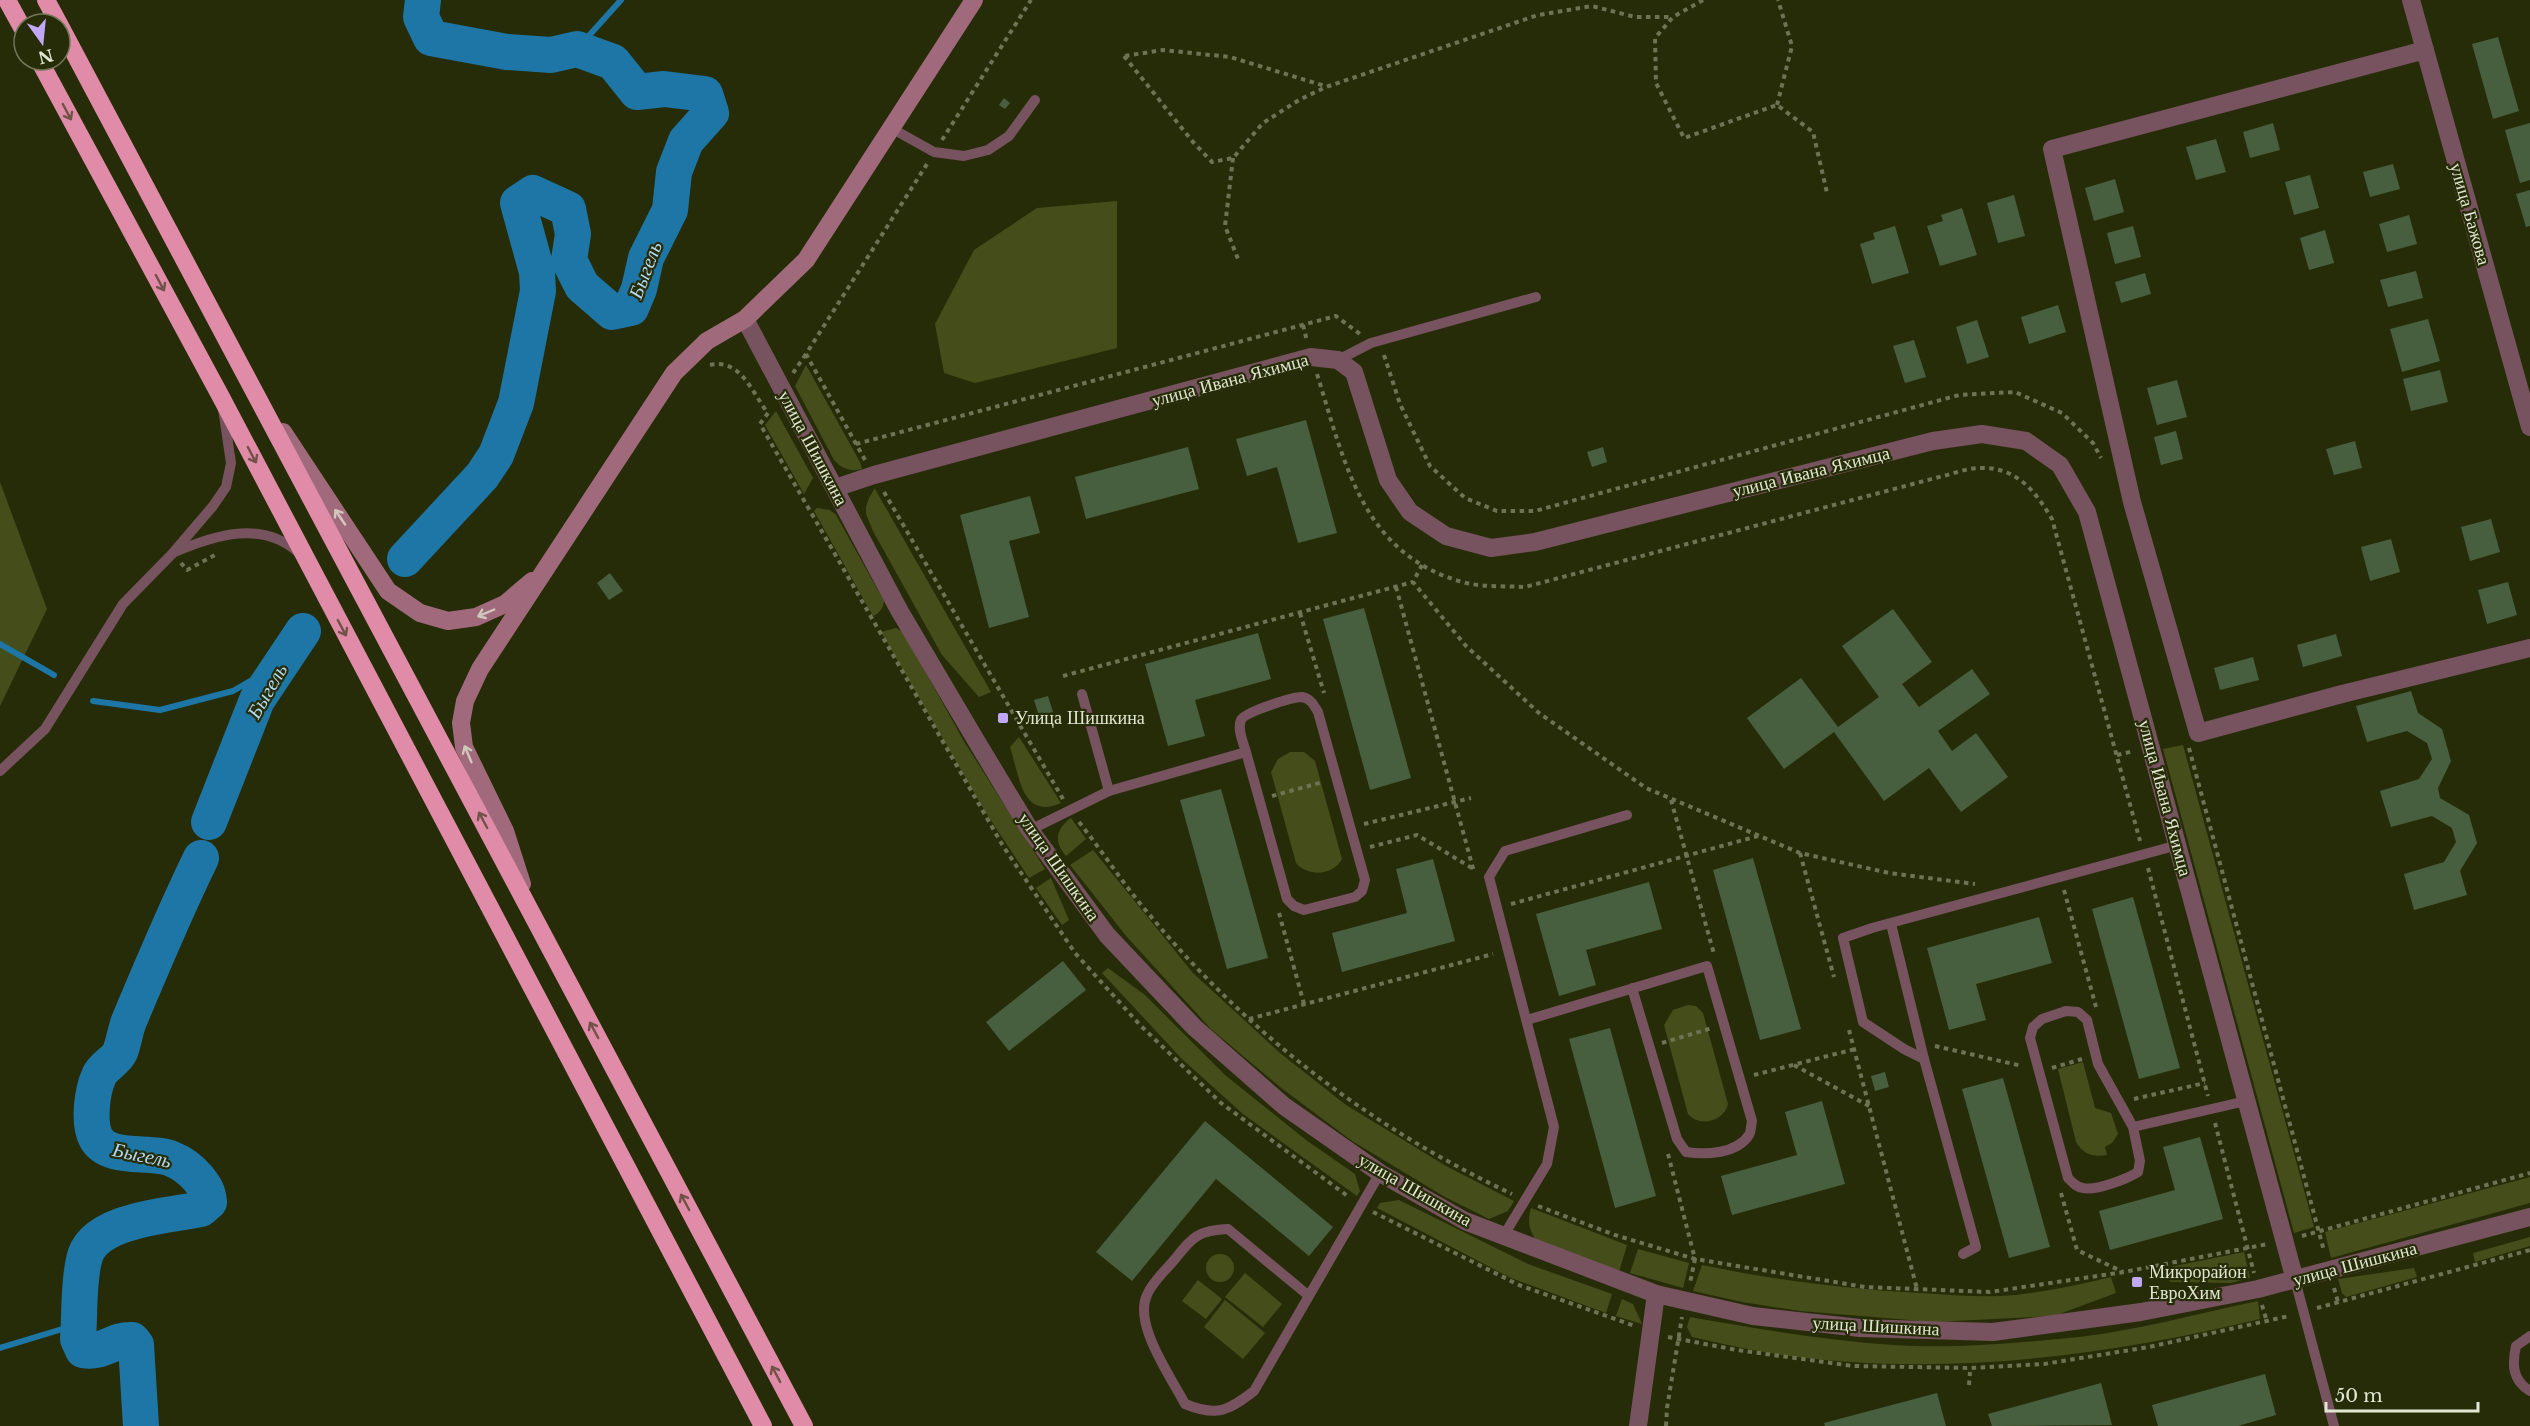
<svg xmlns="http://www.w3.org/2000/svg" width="2530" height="1426" font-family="'Libre Baskerville',serif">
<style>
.green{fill:#454e1a}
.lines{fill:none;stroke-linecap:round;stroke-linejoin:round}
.stream{stroke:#1e76a6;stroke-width:6}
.river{stroke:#1e76a6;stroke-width:36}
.building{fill:#475f3f}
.path{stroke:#6d7354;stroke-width:4;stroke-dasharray:4.5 4.5;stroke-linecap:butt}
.lane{stroke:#76535e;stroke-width:10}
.street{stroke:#76535e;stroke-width:18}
.secondary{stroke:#a16a7c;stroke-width:18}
.highway{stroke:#e08ba8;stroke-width:18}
.oneway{stroke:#705247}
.oneway2{stroke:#d1c8bc}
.poi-dot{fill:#c0a8f4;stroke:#262c07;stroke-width:2}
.labels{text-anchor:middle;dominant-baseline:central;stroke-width:4.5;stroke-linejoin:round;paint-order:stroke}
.street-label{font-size:18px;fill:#e1e7d2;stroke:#262c07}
.poi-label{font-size:18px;fill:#e1e7d2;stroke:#262c07;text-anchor:start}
.water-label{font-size:20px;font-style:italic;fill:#b3daf5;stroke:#262c07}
</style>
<rect width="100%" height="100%" fill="#262c07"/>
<g class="green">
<polygon points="1117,201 1117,348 975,383 944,373 935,324 974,250 1037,208"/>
<path d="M806 365 860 462 862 469C851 472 842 469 834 460L795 386Z"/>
<polygon points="776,411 813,478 804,494 765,425"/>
<polygon points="0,482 47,609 0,706"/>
<polygon points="875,488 875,489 991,692 979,697 942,655 873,531 866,514 866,507 869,498"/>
<path d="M817 508 830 510 836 515 884 601C883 608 880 613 873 616L814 511Z"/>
<polygon points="896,628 903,632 965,743 1045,869 1029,878 986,813 881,632"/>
<path d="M1019 737 1061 803C1021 821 1019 773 1010 747Z"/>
<polygon points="2183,745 2314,1227 2294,1233 2163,749"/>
<path d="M1290 752H1304L1315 761 1342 859C1333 876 1308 877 1296 863L1271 772 1278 759Z"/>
<path d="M1071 818 1086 839 1066 856C1053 841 1056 829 1071 818Z"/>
<polygon points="1093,850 1193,973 1280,1053 1346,1105 1446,1166 1514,1201 1508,1211 1489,1219 1445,1197 1352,1141 1280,1087 1211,1029 1127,937 1070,865"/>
<polygon points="1051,878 1069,920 1062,925 1036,888"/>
<polygon points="1108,968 1145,995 1225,1075 1306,1140 1355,1174 1360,1191 1357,1196 1243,1114 1182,1059 1102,973"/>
<path d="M1688 1005 1696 1006 1703 1013 1728 1104C1724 1121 1700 1128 1688 1114L1664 1025 1673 1010Z"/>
<path d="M2083 1062 2095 1108 2111 1113 2118 1134 2112 1143 2105 1147 2107 1155C2093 1157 2084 1155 2076 1142L2058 1069Z"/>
<polygon points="2530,1177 2530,1203 2331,1258 2325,1232"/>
<polygon points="1399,1200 1528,1264 1612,1294 1606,1313 1511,1278 1377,1208 1380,1203"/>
<path d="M1531 1208 1627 1245 1619 1272 1538 1243C1529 1231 1527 1222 1531 1208Z"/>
<polygon points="2530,1237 2530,1246 2475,1262 2473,1253"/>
<polygon points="1638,1249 1689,1263 1683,1288 1630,1273"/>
<polygon points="2244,1252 2250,1278 2231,1283 2170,1282 2165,1268"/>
<circle cx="1220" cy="1268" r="14"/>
<path d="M1702 1265C1774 1280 1846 1289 1920 1293 1952 1295 1984 1298 2016 1295 2048 1291 2079 1285 2111 1277L2116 1293 2054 1316 1934 1322 1800 1311 1742 1302 1693 1291Z"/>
<polygon points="2414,1268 2417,1277 2346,1297 2342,1293 2338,1279"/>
<polygon points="1245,1273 1282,1304 1263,1327 1225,1297"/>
<polygon points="1198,1280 1222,1299 1206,1319 1182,1301"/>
<polygon points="1622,1299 1633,1304 1642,1324 1616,1316"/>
<polygon points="1225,1300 1265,1333 1243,1359 1204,1327"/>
<path d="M2258 1301 2260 1319C2099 1358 1929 1379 1764 1352 1740 1348 1716 1342 1692 1337L1687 1327 1690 1317C1758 1329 1825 1340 1893 1345 1954 1349 2018 1343 2079 1337 2140 1330 2199 1313 2258 1301Z"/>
</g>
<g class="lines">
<g class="stream">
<polyline points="577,49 621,0"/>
<polyline points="0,644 54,675"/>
<polyline points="93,701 160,710 233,691 283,662"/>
<polyline points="0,1348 79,1324"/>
</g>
<g class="river">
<polyline points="405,559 482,476 496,455 516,403 538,291 537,272 518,203 533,193 568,209 573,234 569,260 582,286 612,312 631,308 639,289 646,258 670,210 674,172 686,141 711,113 705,94 664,89 637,92 613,62 577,49 551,55 507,52 431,38 421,17 423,0"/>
<polyline points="209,822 257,700 303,631"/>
<path d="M141 1426 136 1345 132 1340C113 1339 103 1354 83 1350L78 1339C80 1313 78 1285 84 1260 92 1219 169 1216 201 1209L209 1202C208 1191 205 1187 198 1178 191 1170 182 1163 172 1159 151 1150 108 1161 96 1138 88 1123 92 1091 99 1076 103 1066 116 1061 120 1052 124 1042 125 1031 129 1021 152 966 175 911 201 858"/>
</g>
</g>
<g class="building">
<polygon points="2498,37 2519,111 2493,119 2472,44"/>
<polygon points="1004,98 1010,103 1005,109 999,105"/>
<polygon points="2273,123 2280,150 2250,158 2243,132"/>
<polygon points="2530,123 2530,180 2520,183 2505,130"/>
<polygon points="2216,139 2226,172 2196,180 2186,147"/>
<polygon points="2393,164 2400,189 2370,197 2363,172"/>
<polygon points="2310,175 2319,208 2294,215 2285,182"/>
<polygon points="2115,179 2124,212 2094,221 2085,188"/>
<polygon points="2530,190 2530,226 2526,227 2516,194"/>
<polygon points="2014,195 2025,236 1998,243 1987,203"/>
<polygon points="1962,208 1977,255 1940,266 1927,226 1943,221 1941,215"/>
<polygon points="2409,215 2417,244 2387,252 2379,224"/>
<polygon points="1895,226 1909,273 1872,284 1860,244 1875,239 1873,233"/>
<polygon points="2133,226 2141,257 2115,264 2107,233"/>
<polygon points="2325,230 2334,263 2309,270 2300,238"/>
<polygon points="2416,271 2423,298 2388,307 2380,280"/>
<polygon points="2145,273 2151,294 2121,303 2115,282"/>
<polygon points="2058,305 2066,332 2029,344 2021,317"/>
<polygon points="2428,319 2440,361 2402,372 2390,329"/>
<polygon points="1977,320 1989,357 1967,364 1956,327"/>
<polygon points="1914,340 1926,377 1905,383 1893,346"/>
<polygon points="2440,370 2448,402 2411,411 2403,379"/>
<polygon points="2177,380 2187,417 2157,425 2147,388"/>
<polygon points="1306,420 1337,533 1298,543 1277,467 1247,476 1236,439"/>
<polygon points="2176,431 2183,459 2161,465 2154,437"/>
<polygon points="2355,441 2362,468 2334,475 2326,449"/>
<polygon points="1188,447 1199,489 1086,519 1075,477"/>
<polygon points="1603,447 1607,462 1592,467 1587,452"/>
<polygon points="1030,496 1040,533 1009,541 1029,617 989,628 960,515"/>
<polygon points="2491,519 2500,552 2470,561 2461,527"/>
<polygon points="2391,539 2400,572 2370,581 2361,547"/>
<polygon points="610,573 623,591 609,600 597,583"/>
<polygon points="2508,582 2517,615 2487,624 2478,590"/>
<polygon points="1364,608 1411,778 1370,790 1323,619"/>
<polygon points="1893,609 1932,662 1902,684 1919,707 1972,669 1990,694 1938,731 1952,751 1976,733 2008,777 1961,812 1929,768 1884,801 1834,732 1784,769 1747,718 1801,678 1838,727 1879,697 1842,646"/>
<polygon points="1258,633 1271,679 1195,700 1205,736 1168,746 1145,664"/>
<polygon points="2336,634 2342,656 2303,667 2297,645"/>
<polygon points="2253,657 2259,680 2220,690 2214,668"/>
<polygon points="2411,691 2418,713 2442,729 2451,761 2438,788 2440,798 2469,815 2477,843 2460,871 2467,895 2414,910 2404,874 2444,862 2456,842 2452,828 2432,816 2391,827 2380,791 2419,779 2432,759 2427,743 2407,731 2367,742 2356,706"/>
<polygon points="1048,696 1053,712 1039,716 1034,700"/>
<polygon points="1221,789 1268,958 1227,969 1180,800"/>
<polygon points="1753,858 1801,1029 1760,1040 1713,870"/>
<polygon points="1433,859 1455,941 1342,972 1332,933 1407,913 1396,869"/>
<polygon points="1649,882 1662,929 1586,950 1596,985 1559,996 1536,914"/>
<polygon points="2133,897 2180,1068 2139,1079 2092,909"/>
<polygon points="2039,917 2052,963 1976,984 1986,1020 1949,1030 1927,948"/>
<polygon points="1063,961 1086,990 1009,1051 986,1022"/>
<polygon points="1610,1028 1656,1196 1615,1208 1569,1039"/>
<polygon points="1885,1072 1889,1087 1875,1091 1871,1076"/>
<polygon points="2003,1078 2050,1247 2009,1258 1962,1089"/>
<polygon points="1822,1101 1845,1184 1732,1215 1721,1176 1797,1155 1785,1112"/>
<polygon points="1205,1121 1333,1227 1309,1256 1216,1179 1132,1281 1096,1252"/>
<polygon points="2200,1137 2223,1219 2110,1250 2099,1211 2175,1190 2163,1147"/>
<polygon points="2265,1374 2276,1415 2238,1426 2158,1426 2152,1405"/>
<polygon points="2101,1383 2112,1425 1992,1426 1988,1414"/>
<polygon points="1937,1393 1946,1426 1825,1426 1824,1423"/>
</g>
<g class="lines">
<g class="path">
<polyline points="1703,0 1673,17 1655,38 1656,83 1684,138 1777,105 1813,132 1827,193"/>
<polyline points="1124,56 1193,142 1212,162 1233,158 1263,123 1299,100 1326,87 1538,15 1592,6 1635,17 1673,17"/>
<polyline points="1125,56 1163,50 1230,57 1325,86"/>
<polyline points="1777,105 1792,46 1778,0"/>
<polyline points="942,140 1031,0"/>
<polyline points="1233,158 1225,226 1238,259"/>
<polyline points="1303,325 1307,341"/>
<polyline points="1384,355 1400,404 1430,466 1465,498 1497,511 1535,511 1959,395 2015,392 2062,413 2093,443 2101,458"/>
<path d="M710 365C741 358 752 393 768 413"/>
<polyline points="793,373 806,354"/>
<path d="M1317 374C1345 463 1362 556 1466 583 1484 587 1506 586 1525 587L1943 476C1955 473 1968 468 1980 468 2017 467 2035 491 2052 519L2140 841"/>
<polyline points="768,413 760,424 1003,846 1075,953 1140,1025 1221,1103 1349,1197"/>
<polyline points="856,444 1336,316 1360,334"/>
<polyline points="865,460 806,354 927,164"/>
<polyline points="884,492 1063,799"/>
<polyline points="181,563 187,570 215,555"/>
<polyline points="1422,565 1413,582 1466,646 1539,713 1646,788 1800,853 1889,873 1975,884"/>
<polyline points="1396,587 1474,872"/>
<polyline points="1300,613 1324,693"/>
<polyline points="1063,676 1413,582"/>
<polyline points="2189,748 2324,1251"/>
<polyline points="2117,755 2134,751"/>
<polyline points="1272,796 1323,782"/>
<polyline points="1671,800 1714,954"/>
<path d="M1079 822C1103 852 1123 884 1148 913 1248 1034 1370 1127 1512 1194"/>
<polyline points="1364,824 1471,798"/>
<polyline points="1370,847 1417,835 1472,868"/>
<polyline points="1800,853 1834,977"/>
<polyline points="2148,868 2208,1096"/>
<polyline points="2064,890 2096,1007"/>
<polyline points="1511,904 1758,836"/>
<polyline points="1279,913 1304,1004"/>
<polyline points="1249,1019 1493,954"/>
<polyline points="1849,1030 1917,1289"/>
<polyline points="1662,1043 1712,1028"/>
<polyline points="1935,1046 2022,1066"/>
<polyline points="1794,1065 1869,1106"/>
<polyline points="2052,1068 2082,1059"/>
<polyline points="1754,1075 1855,1049"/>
<polyline points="2134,1099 2205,1083"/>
<polyline points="2215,1123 2254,1273"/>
<polyline points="1668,1154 1695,1259 1690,1283"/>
<polyline points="2061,1193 2077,1250 2123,1272"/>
<polyline points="1538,1206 1615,1235 1695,1259 1865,1287 1990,1292 2124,1272 2268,1244"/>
<polyline points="1373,1212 1519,1285 1635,1326"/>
<polyline points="2302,1236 2530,1173"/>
<polyline points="2334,1288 2338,1302"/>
<polyline points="2262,1305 2267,1322"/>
<polyline points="2317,1308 2530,1250"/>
<polyline points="1668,1337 1737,1350 1853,1366 1970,1368 2044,1364 2149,1347 2289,1316"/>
<polyline points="1969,1385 1970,1372"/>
<polyline points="1666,1426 1667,1408 1682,1317"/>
</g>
<g class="lane">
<polyline points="891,128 934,152 964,156 988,150 1009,136 1035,100"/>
<polyline points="1338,360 1371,343 1536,297"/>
<path d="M175 552C215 535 261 520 298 552"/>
<polyline points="1082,694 1109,791"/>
<polyline points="0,771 45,729 123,604 172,554 213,506 226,487 231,463 223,409"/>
<path d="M1030 830 1109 791 1246 752 1287 899 1294 906 1304 910 1355 897 1362 891 1365 880 1318 712C1314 705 1310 698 1302 697 1292 697 1245 712 1241 720 1237 729 1243 742 1246 752"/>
<polyline points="1891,924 1924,1059"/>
<path d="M1527 1020 1707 966 1752 1121C1751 1125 1751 1132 1749 1135 1737 1154 1705 1155 1686 1152L1677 1139 1632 988"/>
<path d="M2133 1127 2140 1161 2138 1172C2127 1179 2096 1191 2083 1188 2076 1187 2073 1183 2068 1178L2030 1038 2033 1027 2042 1019 2066 1011 2078 1012 2087 1020 2098 1064 2133 1127 2246 1101"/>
<polyline points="1504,1235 1547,1164 1554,1127 1489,877 1505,851 1627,815"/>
<polyline points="1963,1254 1976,1247 1924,1059 1904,1049 1863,1022 1843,938 1872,928 2178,845"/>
<polyline points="2295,1280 2334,1426"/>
<path d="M1309 1296 1228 1229C1199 1230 1192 1237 1175 1259 1166 1270 1152 1282 1147 1295 1133 1324 1171 1377 1185 1404 1217 1417 1228 1411 1254 1391L1380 1173"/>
<path d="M2530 1336 2516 1346C2512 1364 2512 1380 2530 1391"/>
</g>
<g class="street">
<polyline points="2411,0 2530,427"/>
<polyline points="2425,50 2052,149 2132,502 2198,733 2342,694 2530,648"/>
<polyline points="745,319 899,610 977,742 1030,830 1107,935 1194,1027 1284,1106 1380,1173 1465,1221 1656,1294 1753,1316 1860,1328 1993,1332 2141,1312 2258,1289 2530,1217"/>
<polyline points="835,488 874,475 1311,357 1338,360 1354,372 1388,480 1410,512 1446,536 1491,548 1535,542 1933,441 1982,434 2026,441 2060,465 2087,512 2295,1280"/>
<polyline points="1638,1426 1656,1294"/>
</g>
<g class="secondary">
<polyline points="283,432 388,591 420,613 448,621 476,617 505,604 532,581"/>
<polyline points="522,884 505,831 464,747 461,723 465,701 480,669 674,373 707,341 745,319 806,260 974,0"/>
</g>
<g class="highway">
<polyline points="7,0 24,31"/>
<polyline points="46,0 59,24"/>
<polyline points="60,26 804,1426"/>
<polyline points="39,60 221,397 763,1426"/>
</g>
</g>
<defs><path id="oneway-shaft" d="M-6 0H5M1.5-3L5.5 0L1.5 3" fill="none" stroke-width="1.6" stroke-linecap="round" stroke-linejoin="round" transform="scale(1.5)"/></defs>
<g class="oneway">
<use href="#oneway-shaft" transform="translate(67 112) rotate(62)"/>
<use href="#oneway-shaft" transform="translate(160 283) rotate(62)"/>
<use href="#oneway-shaft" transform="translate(252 455) rotate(62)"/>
<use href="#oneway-shaft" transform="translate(342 628) rotate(62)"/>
<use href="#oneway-shaft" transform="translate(483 820) rotate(-118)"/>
<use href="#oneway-shaft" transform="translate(594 1030) rotate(-118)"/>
<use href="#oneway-shaft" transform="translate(685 1202) rotate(-118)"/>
<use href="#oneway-shaft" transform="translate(776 1374) rotate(-118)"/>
</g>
<g class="oneway2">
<use href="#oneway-shaft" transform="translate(340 517) rotate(-124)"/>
<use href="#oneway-shaft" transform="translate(486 613) rotate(157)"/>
<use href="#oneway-shaft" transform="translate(468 754) rotate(-113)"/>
</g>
<g class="poi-dot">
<rect x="997" y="712" width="12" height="12" rx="3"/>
<rect x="2131" y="1276" width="12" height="12" rx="3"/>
</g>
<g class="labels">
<g class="street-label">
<text transform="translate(2470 214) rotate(74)">улица Бажова</text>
<text transform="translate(1230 380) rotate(-15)">улица Ивана Яхимца</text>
<text transform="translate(813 448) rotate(62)">улица Шишкина</text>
<text transform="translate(1811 472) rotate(-14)">улица Ивана Яхимца</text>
<text transform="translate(2165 798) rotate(75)">улица Ивана Яхимца</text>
<text transform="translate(1059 867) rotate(55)">улица Шишкина</text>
<text transform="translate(1415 1190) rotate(30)">улица Шишкина</text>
<text transform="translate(2355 1264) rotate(-15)">улица Шишкина</text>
<text transform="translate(1876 1326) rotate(3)">улица Шишкина</text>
</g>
<g class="poi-label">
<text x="1015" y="718">Улица Шишкина</text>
<text x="2149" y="1272">Микрорайон<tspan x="2149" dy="21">ЕвроХим</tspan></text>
</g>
<g class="water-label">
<text transform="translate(645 270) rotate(-69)">Быгель</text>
<text transform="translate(267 691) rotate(-60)">Быгель</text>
<text transform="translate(142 1155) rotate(12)">Быгель</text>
</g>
</g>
<g transform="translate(42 42) rotate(165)"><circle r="28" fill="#262c07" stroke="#717758" stroke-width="1.5"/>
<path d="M0-4.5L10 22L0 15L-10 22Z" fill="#c0a8f4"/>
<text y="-9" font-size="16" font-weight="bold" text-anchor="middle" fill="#e1e7d2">N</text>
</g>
<path d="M2326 1402v9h152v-9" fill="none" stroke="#e1e7d2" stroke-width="3"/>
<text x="2335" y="1402" font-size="18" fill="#e1e7d2" stroke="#262c07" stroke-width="4.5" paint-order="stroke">50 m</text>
</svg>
